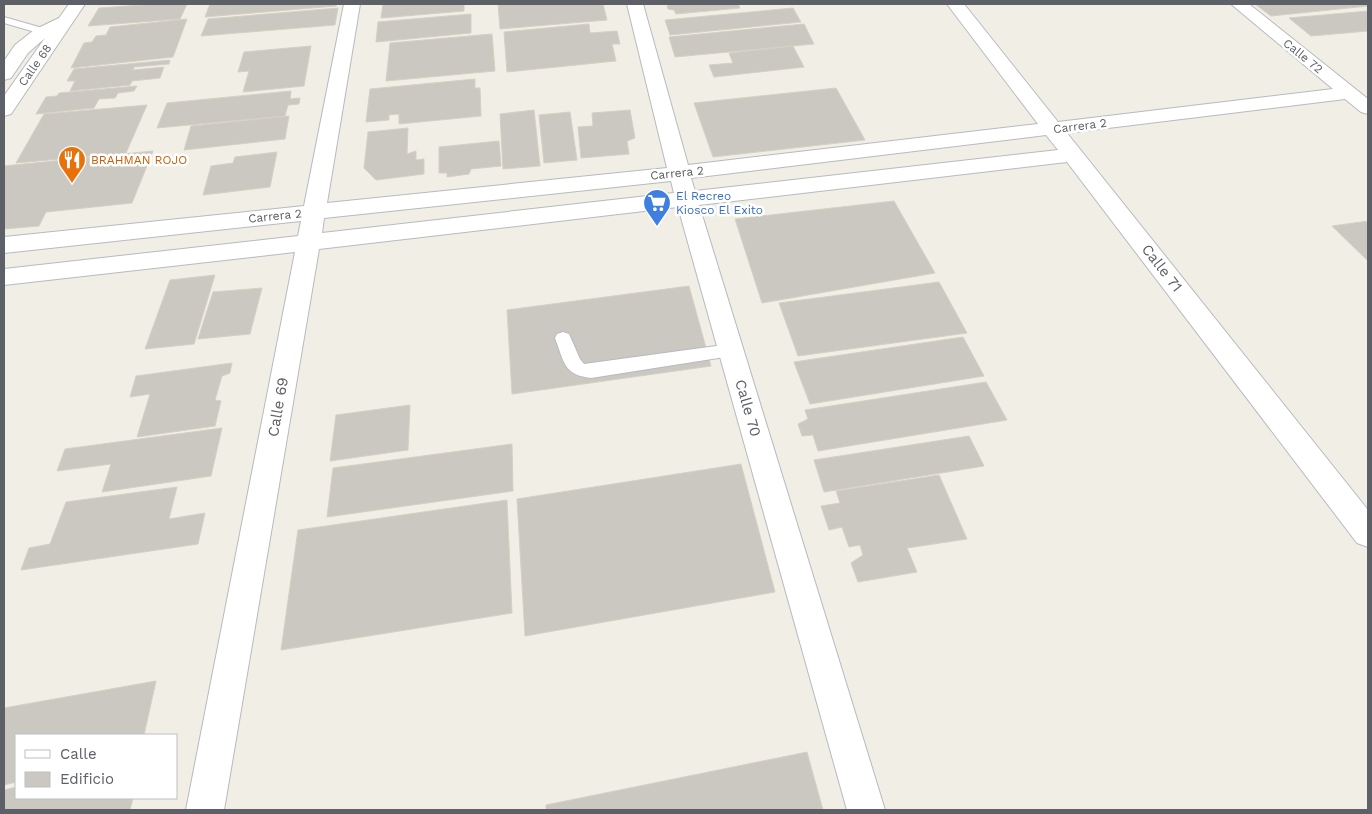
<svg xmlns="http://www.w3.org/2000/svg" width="1372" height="814" font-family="'Work Sans',sans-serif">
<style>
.building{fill:#cbc8c2;stroke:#d5d0c3}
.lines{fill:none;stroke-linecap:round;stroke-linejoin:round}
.service-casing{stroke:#b7babf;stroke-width:2}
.minor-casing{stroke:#b7babf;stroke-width:2}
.service{fill:#fff;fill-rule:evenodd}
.minor{fill:#fff;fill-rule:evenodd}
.labels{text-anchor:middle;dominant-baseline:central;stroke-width:5;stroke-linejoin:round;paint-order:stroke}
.far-street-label{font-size:12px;fill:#5d6066;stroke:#fff}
.far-food-label{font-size:12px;fill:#c56008;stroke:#fff;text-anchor:start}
.far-shop-label{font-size:12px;fill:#366cbe;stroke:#fff;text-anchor:start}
.street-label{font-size:15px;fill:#5d6066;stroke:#fff}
</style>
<rect width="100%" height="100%" fill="#f0eee5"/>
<g class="building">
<polygon points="156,4 187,4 180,19 88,26 99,8"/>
<polygon points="210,4 337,4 336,6 205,17"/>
<polygon points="383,4 464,4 464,11 381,18"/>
<polygon points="498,4 603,4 607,20 500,29"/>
<polygon points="671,4 738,4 740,8 676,14 674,10 668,9 667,6"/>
<polygon points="1255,4 1368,4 1368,6 1271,16"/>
<polygon points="338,8 335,25 201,36 208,19"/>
<polygon points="793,8 801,22 670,35 665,20"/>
<polygon points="1368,11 1368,31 1311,36 1289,18"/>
<polygon points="471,14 471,33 376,42 378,22"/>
<polygon points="187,19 173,57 71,68 84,43 92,42 96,36 106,35 110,27"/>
<polygon points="589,24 590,33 617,31 620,44 612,44 616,61 507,72 504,32"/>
<polygon points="804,24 814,44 675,57 669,37"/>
<polygon points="492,34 495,71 386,81 390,43"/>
<polygon points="311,46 304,86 243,92 249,71 238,72 244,52"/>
<polygon points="793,46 804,67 714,77 709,65 733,63 729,53"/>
<polygon points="170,60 169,64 134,67 133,70 164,67 160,78 132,81 130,85 70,91 75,81 67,81 74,69"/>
<polygon points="475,79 475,88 480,88 481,116 399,124 399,114 389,115 389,120 366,122 370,89"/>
<polygon points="137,86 134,91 118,93 115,98 99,99 94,108 36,114 46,97 57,96 59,93"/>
<polygon points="836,88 865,140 713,157 694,103"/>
<polygon points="291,91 290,99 300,98 299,104 288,105 285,116 157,128 167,103"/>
<polygon points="147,105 126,153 16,163 44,114"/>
<polygon points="534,110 540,166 503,169 500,114"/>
<polygon points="630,110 635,138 627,141 629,154 581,158 578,127 593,126 592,113"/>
<polygon points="570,112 577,160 544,163 539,115"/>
<polygon points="289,116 285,139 184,150 191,126"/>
<polygon points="408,128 407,154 416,151 416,160 424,159 424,174 376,180 364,168 368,132"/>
<polygon points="499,141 501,166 471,169 469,174 447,177 447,173 439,173 439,147"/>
<polygon points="153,151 132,203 46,212 39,226 4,229 4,166"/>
<polygon points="277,152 270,187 203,195 211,166 233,163 235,157"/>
<polygon points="894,201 935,273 762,303 735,219"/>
<polygon points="1368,221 1368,261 1332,226"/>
<polygon points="215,275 194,344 145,349 170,280"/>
<polygon points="939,282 967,333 798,356 779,303"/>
<polygon points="689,286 711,366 512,394 507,310"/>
<polygon points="262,288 250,334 198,339 213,292"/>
<polygon points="963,337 984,376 810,404 794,362"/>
<polygon points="232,363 230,373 222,376 215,400 221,401 215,426 137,437 150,394 130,397 136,376"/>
<polygon points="986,382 1007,420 818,451 813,435 802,436 798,424 808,419 805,410"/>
<polygon points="410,405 408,450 330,461 336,415"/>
<polygon points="222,428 211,476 102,492 111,464 57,471 65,449"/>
<polygon points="969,436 984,466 824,492 814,460"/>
<polygon points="512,444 513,491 327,517 333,468"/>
<polygon points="741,464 775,592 525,636 517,499"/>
<polygon points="939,475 967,539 907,548 917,572 858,582 851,563 863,555 860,545 849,547 842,527 829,530 821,506 840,503 836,491"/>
<polygon points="177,487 169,519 205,513 198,544 21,570 29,548 50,544 66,502"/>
<polygon points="507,500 512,613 281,650 298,530"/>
<polygon points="156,681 144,735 16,735 16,782 4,785 4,708"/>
<polygon points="807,752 823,810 546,810 546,805"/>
<polygon points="16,787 16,798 133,798 130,810 4,810 4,790"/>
</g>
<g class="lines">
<defs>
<g id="service">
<polygon points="4,17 46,29 48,31 42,34 4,23"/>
<path d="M563 332 569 334 580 359 584 364 731 344 737 346 739 350 737 354 731 356 591 378C563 375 564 361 555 338L557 334Z"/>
</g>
<g id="minor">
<polygon points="69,4 85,4 11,114 4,116 4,96 45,38 28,53 11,78 4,80 4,61 15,45 34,30 59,18"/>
<path d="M344 4H360L327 203 667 168 627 4H643L688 165 1038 124 947 4H964L1058 122 1333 89 1231 4H1249L1368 99V114L1361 112 1345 99 1067 133 1368 510V547L1357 543 1067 162 699 205 885 810H847L678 207 319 249 224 810H186L295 252 4 285V269L298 236 301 221 4 253V237L304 206ZM1046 135 1058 150 695 191 691 178ZM671 181 674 193 322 233 324 218Z"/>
</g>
</defs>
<use href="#service" class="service-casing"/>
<use href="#minor" class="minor-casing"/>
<use href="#service" class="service"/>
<use href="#minor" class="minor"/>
</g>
<defs>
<symbol id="restaurant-pin" viewBox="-11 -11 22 30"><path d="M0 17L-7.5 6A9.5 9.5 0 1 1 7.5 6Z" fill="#e8710a" stroke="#fff"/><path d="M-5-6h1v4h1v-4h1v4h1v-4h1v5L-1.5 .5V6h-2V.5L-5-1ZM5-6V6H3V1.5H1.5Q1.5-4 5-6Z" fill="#fff"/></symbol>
<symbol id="supermarket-pin" viewBox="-11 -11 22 30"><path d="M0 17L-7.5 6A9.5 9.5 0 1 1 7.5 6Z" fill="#3f7fe0" stroke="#fff"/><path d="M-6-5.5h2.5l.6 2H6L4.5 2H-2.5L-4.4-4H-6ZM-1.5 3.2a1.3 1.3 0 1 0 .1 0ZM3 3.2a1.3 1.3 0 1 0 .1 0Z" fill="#fff"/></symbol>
</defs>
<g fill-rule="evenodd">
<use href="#restaurant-pin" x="56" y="144" width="32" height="43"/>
<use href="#supermarket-pin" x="641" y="187" width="32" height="43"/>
</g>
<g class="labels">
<g class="far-street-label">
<text transform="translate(1303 56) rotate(39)">Calle 72</text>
<text transform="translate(35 65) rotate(-55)">Calle 68</text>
<text transform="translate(1080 126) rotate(-7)">Carrera 2</text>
<text transform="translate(677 173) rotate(-6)">Carrera 2</text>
<text transform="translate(275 216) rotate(-6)">Carrera 2</text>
</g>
<g class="far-food-label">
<text x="91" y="160">BRAHMAN ROJO</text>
</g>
<g class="far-shop-label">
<text x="676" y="196">El Recreo<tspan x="676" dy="14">Kiosco El Exito</tspan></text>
</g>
<g class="street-label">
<text transform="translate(1162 268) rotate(52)">Calle 71</text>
<text transform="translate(278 407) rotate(-80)">Calle 69</text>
<text transform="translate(748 408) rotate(74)">Calle 70</text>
</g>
</g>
<rect width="1372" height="814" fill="none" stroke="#5d6066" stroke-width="10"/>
<rect x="15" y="734" width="162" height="65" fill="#ffffff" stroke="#bebfc2"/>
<rect x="25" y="750" width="25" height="8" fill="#ffffff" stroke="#bebfc2"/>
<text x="60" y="759" font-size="15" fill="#5d6066">Calle</text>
<rect x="25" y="772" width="25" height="15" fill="#cbc8c2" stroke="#bebfc2"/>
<text x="60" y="784" font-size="15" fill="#5d6066">Edificio</text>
</svg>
